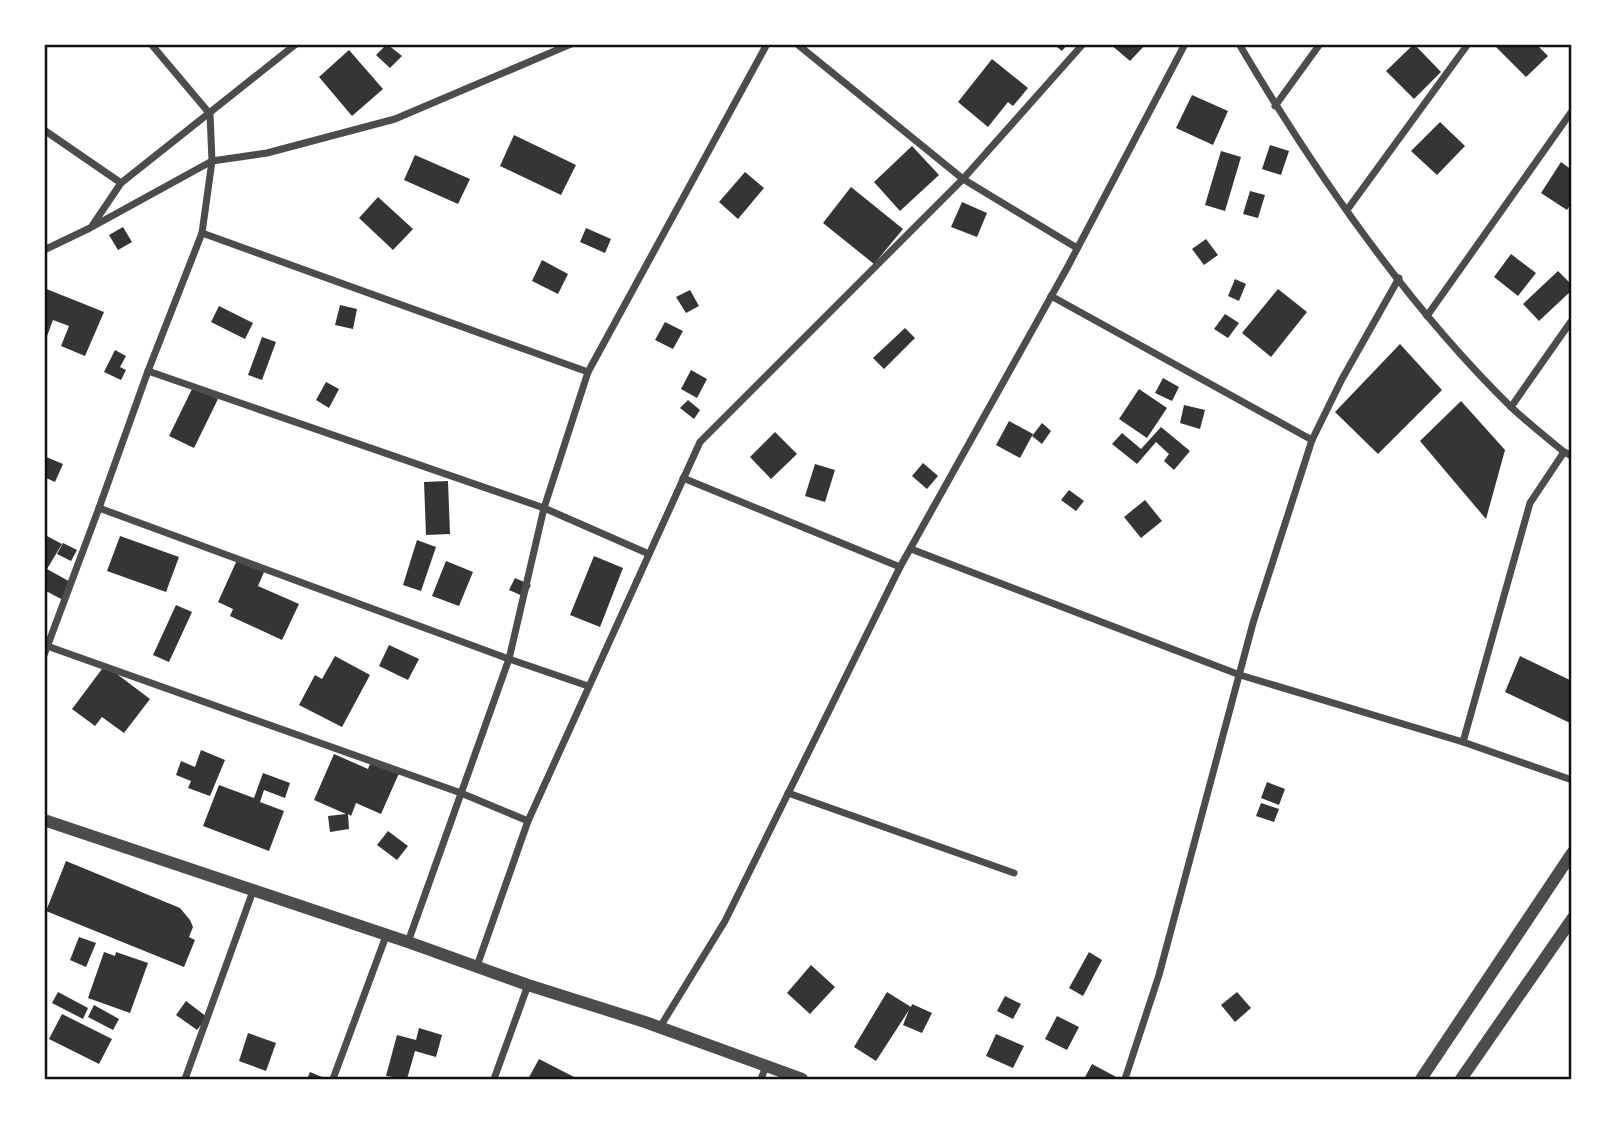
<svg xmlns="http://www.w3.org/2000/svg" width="1616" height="1123" font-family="Helvetica,sans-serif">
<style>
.building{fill:#353535}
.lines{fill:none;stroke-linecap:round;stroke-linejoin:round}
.minor{stroke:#4c4c4c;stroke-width:7}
.tertiary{stroke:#4c4c4c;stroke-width:12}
.neatline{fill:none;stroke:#111;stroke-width:2.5}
</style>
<rect width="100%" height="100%" fill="#fff"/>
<g class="building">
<polygon points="387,44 402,56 390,68 376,55"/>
<polygon points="1053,44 1068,44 1062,51"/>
<polygon points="1110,44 1146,44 1130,61"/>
<polygon points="1414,44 1441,72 1414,99 1386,71"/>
<polygon points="1493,44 1536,44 1548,56 1526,77"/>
<polygon points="349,50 383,89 352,116 319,77"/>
<polygon points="992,59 1028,88 1013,106 1008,102 988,127 958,102"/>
<polygon points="1192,95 1228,111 1213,145 1176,128"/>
<polygon points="1440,122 1465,146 1437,175 1411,151"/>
<polygon points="514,135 576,165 561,195 500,166"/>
<polygon points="1270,145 1289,151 1281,175 1262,169"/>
<polygon points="912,146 939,175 900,211 874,182"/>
<polygon points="1221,151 1241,157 1225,211 1205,205"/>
<polygon points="415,155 470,179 458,204 404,180"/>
<polygon points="1561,162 1572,170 1572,202 1567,210 1541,193"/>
<polygon points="745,172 764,188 738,219 719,202"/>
<polygon points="851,187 903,229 874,264 823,223"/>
<polygon points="1250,191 1265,195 1258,218 1243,214"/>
<polygon points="378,197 413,229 393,250 359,218"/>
<polygon points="962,202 987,213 977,237 951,227"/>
<polygon points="123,227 132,242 118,250 109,235"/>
<polygon points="586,228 611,239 605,253 580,242"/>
<polygon points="1206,239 1218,255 1204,265 1192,249"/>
<polygon points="1511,254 1536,273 1518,296 1494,277"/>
<polygon points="542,260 568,274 558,294 532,281"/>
<polygon points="1558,271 1572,285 1572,290 1539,321 1523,304"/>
<polygon points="1235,279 1246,284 1239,301 1228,296"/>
<polygon points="44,288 104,312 85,356 61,346 69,326 53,320 47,336 44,334"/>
<polygon points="1278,289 1307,312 1271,357 1242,333"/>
<polygon points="690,290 699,306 686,313 676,297"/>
<polygon points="340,305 357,309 353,329 335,325"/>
<polygon points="219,306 253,323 245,339 211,322"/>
<polygon points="1225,314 1239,323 1228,338 1214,329"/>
<polygon points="665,322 683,331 673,349 655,340"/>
<polygon points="905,328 915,338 884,369 873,358"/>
<polygon points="262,337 276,342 262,380 248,375"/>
<polygon points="1400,344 1442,390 1378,454 1335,412"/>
<polygon points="115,350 126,356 120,367 126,370 121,380 104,372"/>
<polygon points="691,370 707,379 697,398 681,389"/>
<polygon points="1163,378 1179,387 1172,401 1155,393"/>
<polygon points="326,382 339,389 329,408 316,400"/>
<polygon points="193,387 218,399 194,448 169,436"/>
<polygon points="1139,389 1167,408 1147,438 1119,419"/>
<polygon points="688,400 700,410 694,419 680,408"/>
<polygon points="1461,401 1505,450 1486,519 1420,441"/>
<polygon points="1184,405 1205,410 1200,429 1180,423"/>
<polygon points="1009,421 1033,434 1020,458 996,445"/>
<polygon points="1042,423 1051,431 1042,444 1032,436"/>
<polygon points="1161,427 1190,451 1174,470 1164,461 1169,454 1156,442 1137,464 1112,444 1122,433 1141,449"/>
<polygon points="775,432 797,454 771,479 750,457"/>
<polygon points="44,456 63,464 55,482 44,477"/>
<polygon points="923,463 938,476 927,489 912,476"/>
<polygon points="815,464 835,470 825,502 805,496"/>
<polygon points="448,481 450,534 426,535 424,482"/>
<polygon points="1069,490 1084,501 1076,511 1061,500"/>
<polygon points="1145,500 1162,521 1141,538 1124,517"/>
<polygon points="47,536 62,544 47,569 74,584 65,601 44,590 44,541"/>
<polygon points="120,536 179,557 166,592 107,571"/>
<polygon points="417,540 436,547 421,591 403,585"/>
<polygon points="63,543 77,550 71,561 57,554"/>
<polygon points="594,556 623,568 600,627 570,615"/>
<polygon points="237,560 264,572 258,586 299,604 282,640 230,616 233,609 218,602"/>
<polygon points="446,561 473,572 459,606 432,596"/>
<polygon points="515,578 531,585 525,597 509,590"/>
<polygon points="176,605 192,612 169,662 153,655"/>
<polygon points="389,645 419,659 408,680 379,666"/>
<polygon points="335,656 370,675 342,727 299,705 315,675 322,679"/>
<polygon points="1520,656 1572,681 1572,722 1570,723 1505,692"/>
<polygon points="105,665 150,699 124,733 102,717 95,726 72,709"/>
<polygon points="201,750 225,760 210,796 188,788 191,781 176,775 181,761 195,767"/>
<polygon points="334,754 368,769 372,759 400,771 381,814 356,803 351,816 348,814 349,829 330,832 328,816 346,814 314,800"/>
<polygon points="263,773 290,783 285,798 264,790 260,802 284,811 269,851 203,826 219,785 254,798"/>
<polygon points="1267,782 1285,789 1279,805 1261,798"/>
<polygon points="1261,803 1279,809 1274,822 1256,816"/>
<polygon points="388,831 408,846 397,860 377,845"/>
<polygon points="66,861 180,908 190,920 193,927 189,937 195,940 184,967 46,911"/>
<polygon points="79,937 96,943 86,967 70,960"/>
<polygon points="104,952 115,956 116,952 148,963 130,1013 88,998"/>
<polygon points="1089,952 1102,960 1083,996 1069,988"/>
<polygon points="811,965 835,987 810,1014 787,993"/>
<polygon points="58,992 88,1008 83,1019 52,1003"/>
<polygon points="887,992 911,1007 912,1004 932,1013 922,1033 903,1025 909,1010 876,1061 854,1047"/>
<polygon points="1237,992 1251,1008 1235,1022 1221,1005"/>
<polygon points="1005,996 1021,1004 1013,1019 997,1011"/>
<polygon points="186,1001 207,1017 197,1030 176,1015"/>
<polygon points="94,1005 119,1019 113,1030 88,1017"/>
<polygon points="62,1014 112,1039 99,1064 49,1039"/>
<polygon points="1057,1016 1079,1027 1067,1050 1045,1039"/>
<polygon points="419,1028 442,1035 436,1057 415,1051 407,1079 386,1076 397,1035 416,1040"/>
<polygon points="248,1033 276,1043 266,1071 239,1061"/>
<polygon points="996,1034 1024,1046 1013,1068 986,1056"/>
<polygon points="539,1059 578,1079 528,1079"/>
<polygon points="1092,1064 1120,1079 1084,1079"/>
<polygon points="310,1072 327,1079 307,1079"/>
</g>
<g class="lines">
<g class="minor">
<polyline points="797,44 963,179 1077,248"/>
<path d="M1239 44C1313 169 1406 304 1511 407 1528 423 1546 437 1564 452L1572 456"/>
<polyline points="1275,106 1320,44"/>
<polyline points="44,130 121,183"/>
<polyline points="1347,210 1468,44"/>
<polyline points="92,226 121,183 296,44"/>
<polyline points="202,233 588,372"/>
<polyline points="44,250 90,228 212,161 267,153 395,119 571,44"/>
<polyline points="1051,296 1312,440"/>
<polyline points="1427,316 1572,111"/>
<polyline points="148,371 544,508 649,554"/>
<polyline points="1511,407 1572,320"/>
<polyline points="683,478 900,567"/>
<polyline points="99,508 509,659 588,686"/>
<polyline points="911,549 1240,675 1463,742 1572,780"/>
<polyline points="47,646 461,793 528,821"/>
<polyline points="44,655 99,508 148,371 202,233 212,161 210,114 151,44"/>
<polyline points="1463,742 1530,503 1564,452"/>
<polyline points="788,793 1014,873"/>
<polyline points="408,942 509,659 544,508 588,372 767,44"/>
<polyline points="477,966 528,821 700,442 963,179 1083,44"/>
<polyline points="660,1027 725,921 900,567 1067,268 1185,44"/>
<polyline points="185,1079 253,891"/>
<polyline points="333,1079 386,936"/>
<polyline points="494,1079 528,985"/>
<polyline points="761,1079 766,1066"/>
<polyline points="1125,1079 1159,975 1253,623 1312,440 1342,379 1399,278"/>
</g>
<g class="tertiary">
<polyline points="44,820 408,942 528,985 645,1022 802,1079"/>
<polyline points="1421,1079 1572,853"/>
<polyline points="1461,1079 1572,919"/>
</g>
</g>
<rect width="1616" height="1123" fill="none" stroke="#ffffff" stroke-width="91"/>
<rect x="46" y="46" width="1524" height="1032" class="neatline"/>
</svg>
